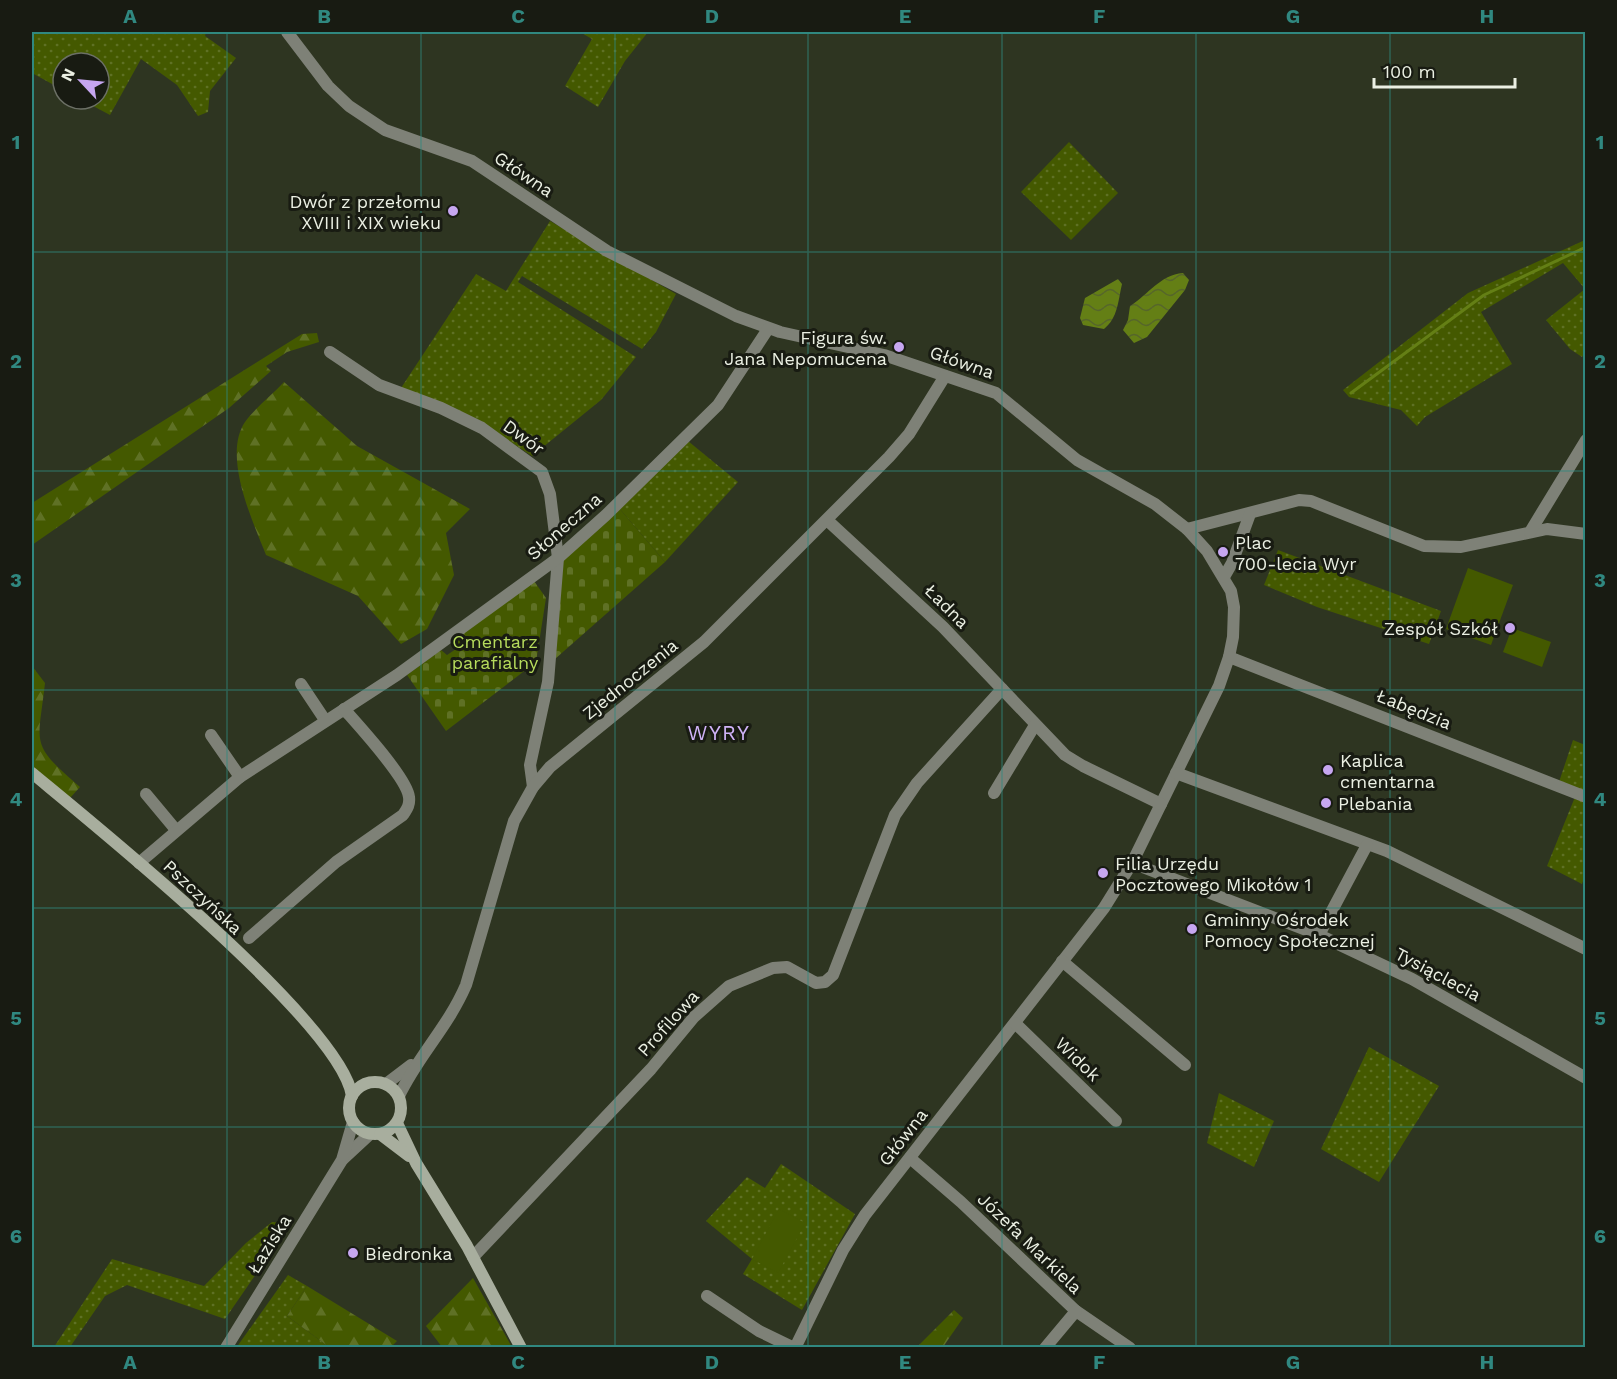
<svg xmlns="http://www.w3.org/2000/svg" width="1617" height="1379" font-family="'Work Sans',sans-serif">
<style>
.grass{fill:url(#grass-dots)}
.forest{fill:url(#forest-firs)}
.cemetery{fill:url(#cemetery-stones)}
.park{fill:#445900}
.water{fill:url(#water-waves)}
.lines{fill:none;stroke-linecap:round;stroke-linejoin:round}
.stream{stroke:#647f15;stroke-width:3}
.minor{stroke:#7e8177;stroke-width:12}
.tertiary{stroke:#7e8177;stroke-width:12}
.secondary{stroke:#a8ae9e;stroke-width:12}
.grid{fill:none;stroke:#308880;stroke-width:1.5;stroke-opacity:0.55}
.poi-dot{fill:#c6a6f0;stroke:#181b12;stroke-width:2}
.labels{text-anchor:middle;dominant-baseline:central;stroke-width:6;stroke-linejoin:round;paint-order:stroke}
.street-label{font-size:18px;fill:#ebf0e3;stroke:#181b12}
.poi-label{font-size:18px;fill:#ebf0e3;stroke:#181b12;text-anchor:start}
.park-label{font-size:18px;fill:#b6db5c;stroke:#181b12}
.quarter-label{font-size:21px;letter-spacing:1.5px;fill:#d0b3f8;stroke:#181b12}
.neatline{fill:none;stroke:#308880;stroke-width:2}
.grid-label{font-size:20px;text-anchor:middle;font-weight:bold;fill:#308880}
</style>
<defs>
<pattern id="grass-dots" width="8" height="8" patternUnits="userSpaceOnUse" patternTransform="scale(1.5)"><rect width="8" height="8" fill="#445900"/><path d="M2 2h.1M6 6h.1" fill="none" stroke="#5f7125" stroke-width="1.8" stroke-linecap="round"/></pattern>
<pattern id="forest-firs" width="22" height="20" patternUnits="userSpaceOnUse" patternTransform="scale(1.5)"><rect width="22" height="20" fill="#445900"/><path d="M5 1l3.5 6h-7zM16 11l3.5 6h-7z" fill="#5f7125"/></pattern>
<pattern id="cemetery-stones" width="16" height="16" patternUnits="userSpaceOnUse" patternTransform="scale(1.5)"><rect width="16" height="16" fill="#445900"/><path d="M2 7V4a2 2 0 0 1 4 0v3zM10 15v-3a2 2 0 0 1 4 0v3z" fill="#5f7125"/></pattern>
<pattern id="water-waves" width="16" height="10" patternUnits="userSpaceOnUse" patternTransform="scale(1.5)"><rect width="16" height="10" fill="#647f15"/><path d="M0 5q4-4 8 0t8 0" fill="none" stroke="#56662a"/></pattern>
</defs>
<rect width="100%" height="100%" fill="#2e3521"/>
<g class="grass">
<polygon points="32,32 206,32 205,36 236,58 210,91 208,112 198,116 177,85 141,59 110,115 80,99 99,99 99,63 63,63 63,90 32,73"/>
<polygon points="580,32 648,32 625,61 598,107 565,86 592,39"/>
<polygon points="1069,142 1118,193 1071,240 1021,192"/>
<polygon points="550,221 676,294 656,332 642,349 522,276 518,282 636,357 601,400 532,456 476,419 401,388 476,274 506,291"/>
<polygon points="1585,240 1586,352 1582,357 1570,349 1546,320 1585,289 1563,263 1481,312 1512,364 1425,417 1417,426 1401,410 1349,397 1343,390 1468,293"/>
<polygon points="688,441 738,482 665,562 619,508"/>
<polygon points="1278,550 1441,611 1429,644 1317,607 1264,585"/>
<polygon points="1573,740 1585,745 1585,875 1582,884 1547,866 1575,797 1559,782"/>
<polygon points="1369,1047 1439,1086 1379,1182 1321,1149"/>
<polygon points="1219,1093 1274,1121 1254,1167 1207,1143"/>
<polygon points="781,1164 855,1214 802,1310 743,1274 752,1259 706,1221 747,1177 765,1188"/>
<polygon points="272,1222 291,1223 225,1319 127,1285 105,1296 70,1347 54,1347 112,1259 204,1286 246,1243"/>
<polygon points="288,1275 307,1286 287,1316 329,1347 236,1348"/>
</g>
<g class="forest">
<polygon points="317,333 319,342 287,352 266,366 271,371 229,408 32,545 32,503 302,334"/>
<path d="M284 382 357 446 470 509 446 533 454 575 427 629 401 644 358 596 266 555C253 522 222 456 245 422 255 408 272 395 284 382Z"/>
<path d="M32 666 45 683C38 746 29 743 80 787L70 798 32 766Z"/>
<polygon points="473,1278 512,1347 442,1347 426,1326"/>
<polygon points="307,1286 397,1341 391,1347 329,1347 287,1316"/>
<polygon points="954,1310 963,1318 943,1347 917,1347"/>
</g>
<g class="cemetery">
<polygon points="619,508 665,562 555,659 562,559"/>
<polygon points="534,581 546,598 536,662 446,731 407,675 441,650 447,655 456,649 457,638"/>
</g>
<g class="park">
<polygon points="1468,568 1513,585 1491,645 1446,629"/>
<polygon points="1512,628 1551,642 1542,667 1503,652"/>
<polygon points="779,1209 805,1223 778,1273 752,1259"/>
</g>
<g class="water">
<path d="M1183 273 1189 280 1185 290 1147 337 1134 343 1123 330 1128 320 1130 306C1149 294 1160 275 1183 273Z"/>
<path d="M1118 279 1122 284C1118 301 1118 318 1104 329L1083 325 1080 318 1085 298Z"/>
</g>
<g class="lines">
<polyline class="stream" points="1351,393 1484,295 1586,247"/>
<g class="minor">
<polyline points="287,32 328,86 349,106 385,130 472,161 607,251 736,316 780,332 884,355 996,393 1077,460 1155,504 1187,529 1207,551 1231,591 1234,607 1233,637 1229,657 1219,686 1132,863 1104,908 865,1215 843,1250 795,1348"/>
<polyline points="330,352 379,385 441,408 482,428 542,472 550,494 558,558 548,682 530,765 533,787"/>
<polyline points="827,520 943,627 1065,755 1083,766 1161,804"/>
<polyline points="1187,529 1299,500 1311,501 1424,546 1461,547 1547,529 1586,534"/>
<polyline points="1530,532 1586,440"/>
<polyline points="1224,577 1232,563 1250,514"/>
<polyline points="1229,657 1586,797"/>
<polyline points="301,684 325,720"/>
<polyline points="211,735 240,777"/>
<polyline points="1176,773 1387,851 1586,949"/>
<polyline points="994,793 1035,725"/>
<polyline points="146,794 176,830"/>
<polyline points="139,863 240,777 397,675 558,558 606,515 718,405 768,329"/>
<polyline points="1132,863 1319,935 1412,979 1586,1078"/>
<polyline points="1319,935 1367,845"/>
<path d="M249 938 336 862 403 815C407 809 410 805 409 797 407 778 358 725 344 709"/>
<polyline points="1062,961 1185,1065"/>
<polyline points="1015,1023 1116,1121"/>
<polyline points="386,1084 411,1065"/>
<path d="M399 1096C418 1056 448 1027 466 985L514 821 533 787 550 767 704 642 889 457 909 434 945 376"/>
<polyline points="910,1158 961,1202 1076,1311 1130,1348"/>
<polyline points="473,1257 651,1069 694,1017 729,986 773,968 787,967 816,983 825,982 833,975 895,815 917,783 1002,689"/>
<polyline points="707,1296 759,1331 794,1348"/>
<polyline points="1045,1348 1076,1311"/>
</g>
<g class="tertiary">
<polyline points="343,1159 370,1134"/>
<polyline points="226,1348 342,1160 353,1122"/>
</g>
<g class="secondary">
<path d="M32 773C97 827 341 1023 352 1096"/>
<circle cx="375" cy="1108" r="26"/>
<polyline points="397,1123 416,1163 467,1246 521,1348"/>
<polyline points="380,1134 409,1156"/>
</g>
</g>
<path class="grid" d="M227 32V1348M421 32V1348M615 32V1348M808 32V1348M1002 32V1348M1196 32V1348M1390 32V1348M32 252H1586M32 471H1586M32 690H1586M32 908H1586M32 1127H1586"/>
<g class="poi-dot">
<circle cx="453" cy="211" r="6"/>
<circle cx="899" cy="347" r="6"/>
<circle cx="1223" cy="552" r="6"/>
<circle cx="1510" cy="628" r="6"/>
<circle cx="1328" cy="770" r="6"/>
<circle cx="1326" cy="803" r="6"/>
<circle cx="1103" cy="873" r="6"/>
<circle cx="1192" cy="929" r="6"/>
<circle cx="353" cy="1253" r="6"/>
</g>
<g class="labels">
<g class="street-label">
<text transform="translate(524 174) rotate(34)">Główna</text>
<text transform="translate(962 362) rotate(19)">Główna</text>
<text transform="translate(524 437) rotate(36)">Dwór</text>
<text transform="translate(564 526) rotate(-41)">Słoneczna</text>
<text transform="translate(947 606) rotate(45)">Ładna</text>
<text transform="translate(630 679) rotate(-39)">Zjednoczenia</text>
<text transform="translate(1414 709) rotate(22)">Łabędzia</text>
<text transform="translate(203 897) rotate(43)">Pszczyńska</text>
<text transform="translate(1438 974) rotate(28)">Tysiąclecia</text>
<text transform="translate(668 1023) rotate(-48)">Profilowa</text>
<text transform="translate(1078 1059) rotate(44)">Widok</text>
<text transform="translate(903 1137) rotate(-52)">Główna</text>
<text transform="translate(1030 1243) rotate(44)">Józefa Markiela</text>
<text transform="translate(269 1244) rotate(-58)">Łaziska</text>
</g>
<g class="poi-label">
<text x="441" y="201" text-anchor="end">Dwór z przełomu<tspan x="441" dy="21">XVIII i XIX wieku</tspan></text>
<text x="887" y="337" text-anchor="end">Figura św.<tspan x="887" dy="21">Jana Nepomucena</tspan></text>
<text x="1235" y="542">Plac<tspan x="1235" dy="21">700-lecia Wyr</tspan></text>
<text x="1498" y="628" text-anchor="end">Zespół Szkół</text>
<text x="1340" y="760">Kaplica<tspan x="1340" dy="21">cmentarna</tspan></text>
<text x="1338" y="803">Plebania</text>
<text x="1115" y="863">Filia Urzędu<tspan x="1115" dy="21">Pocztowego Mikołów 1</tspan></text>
<text x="1204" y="919">Gminny Ośrodek<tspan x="1204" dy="21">Pomocy Społecznej</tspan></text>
<text x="365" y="1253">Biedronka</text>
</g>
<g class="park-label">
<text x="495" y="641">Cmentarz<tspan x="495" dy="21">parafialny</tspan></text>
</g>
<g class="quarter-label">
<text x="719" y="732">WYRY</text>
</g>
</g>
<rect width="1617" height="1379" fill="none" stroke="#181b12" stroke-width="66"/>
<g transform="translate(81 81) rotate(296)"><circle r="28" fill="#181b12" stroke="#6c7066" stroke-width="1.5"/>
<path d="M0-4.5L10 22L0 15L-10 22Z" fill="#c6a6f0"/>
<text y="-9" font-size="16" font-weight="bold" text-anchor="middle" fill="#ebf0e3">N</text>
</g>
<path d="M1374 78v9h141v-9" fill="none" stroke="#ebf0e3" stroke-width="3"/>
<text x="1383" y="78" font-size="18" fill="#ebf0e3" stroke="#181b12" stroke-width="4.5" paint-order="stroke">100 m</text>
<rect x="33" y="33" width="1551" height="1313" class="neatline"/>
<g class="grid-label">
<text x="130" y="23">A</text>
<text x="324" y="23">B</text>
<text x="518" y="23">C</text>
<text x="712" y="23">D</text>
<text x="905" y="23">E</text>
<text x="1099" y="23">F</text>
<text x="1293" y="23">G</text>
<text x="1487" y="23">H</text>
<text x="16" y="149">1</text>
<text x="1600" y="149">1</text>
<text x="16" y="368">2</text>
<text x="1600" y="368">2</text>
<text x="16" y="587">3</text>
<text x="1600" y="587">3</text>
<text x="16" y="806">4</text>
<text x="1600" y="806">4</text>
<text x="16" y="1025">5</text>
<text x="1600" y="1025">5</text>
<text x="16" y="1243">6</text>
<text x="1600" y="1243">6</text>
<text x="130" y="1369">A</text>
<text x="324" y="1369">B</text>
<text x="518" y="1369">C</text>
<text x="712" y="1369">D</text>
<text x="905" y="1369">E</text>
<text x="1099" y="1369">F</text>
<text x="1293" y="1369">G</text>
<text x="1487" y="1369">H</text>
</g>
</svg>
